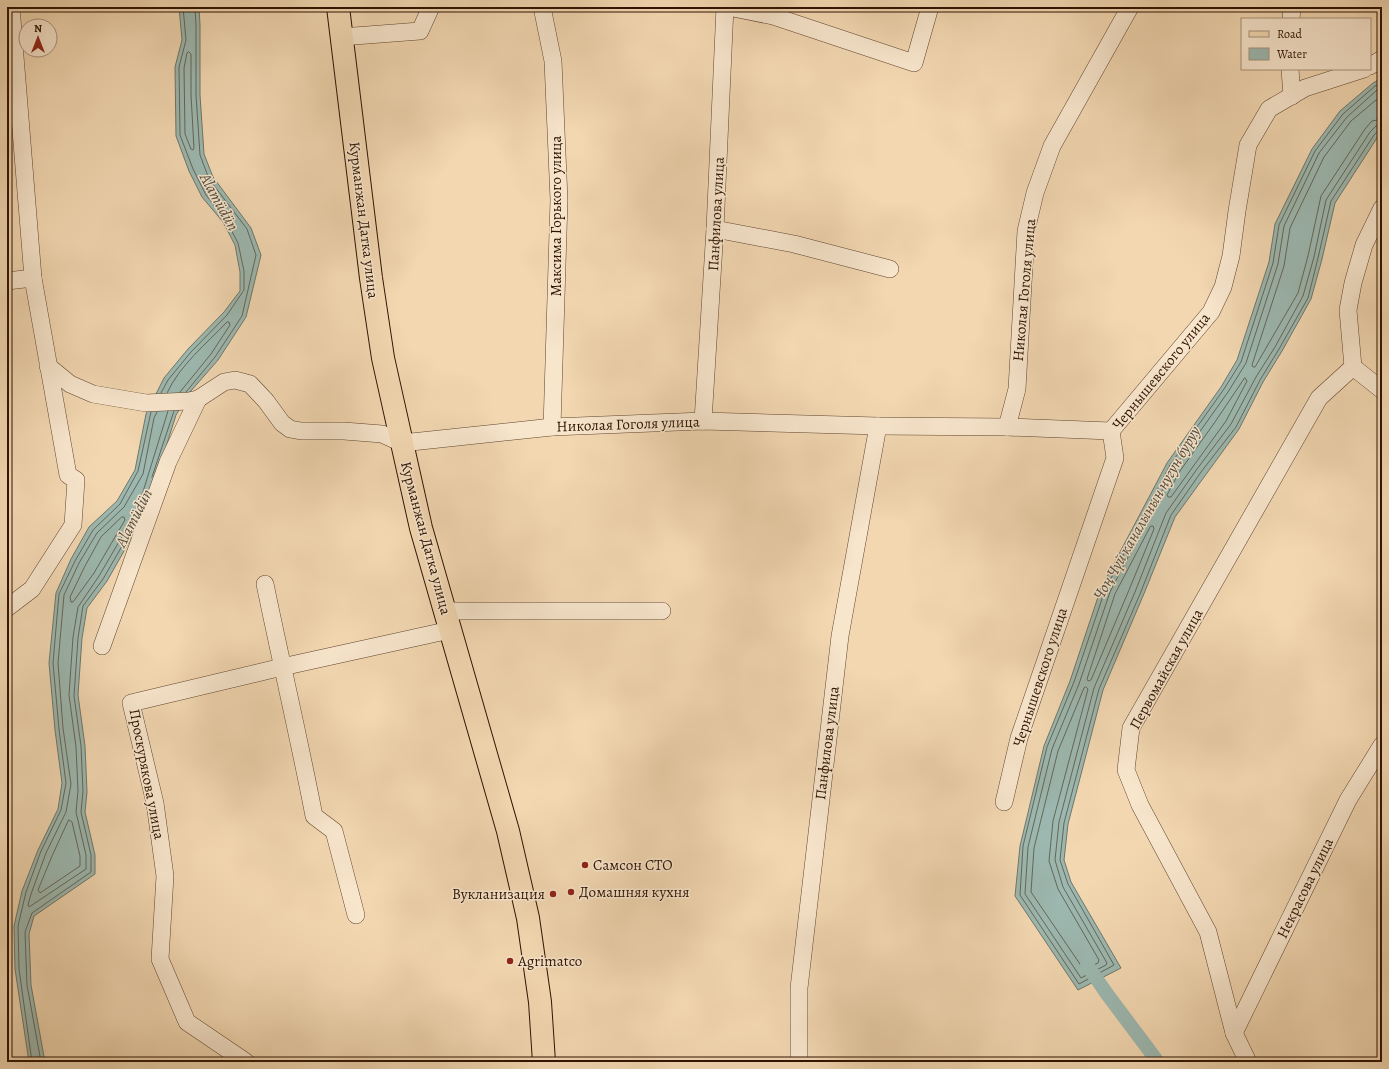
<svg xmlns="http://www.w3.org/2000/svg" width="1389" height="1069" font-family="Alegreya,serif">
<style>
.water{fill:#9cb8b0;stroke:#70766a}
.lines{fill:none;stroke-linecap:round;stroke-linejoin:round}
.shore{stroke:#656659;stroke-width:1}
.canal{stroke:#9cb8b0;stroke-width:14}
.minor-casing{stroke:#5f442e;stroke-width:18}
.major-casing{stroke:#2e1302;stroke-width:24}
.minor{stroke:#f7e5cc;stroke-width:17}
.major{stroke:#f2d7b1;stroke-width:22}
.poi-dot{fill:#8f2418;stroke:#f7e5cc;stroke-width:1.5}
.labels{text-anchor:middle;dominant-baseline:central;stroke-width:3;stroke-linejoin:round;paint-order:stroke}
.street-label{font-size:15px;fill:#2e1302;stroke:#f7e5cc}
.poi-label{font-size:15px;fill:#2e1302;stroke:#f7e5cc;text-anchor:start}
.water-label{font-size:16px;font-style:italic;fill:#544d3f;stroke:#f7e5cc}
</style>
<rect width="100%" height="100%" fill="#f2d7b1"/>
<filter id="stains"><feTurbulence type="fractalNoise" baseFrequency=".005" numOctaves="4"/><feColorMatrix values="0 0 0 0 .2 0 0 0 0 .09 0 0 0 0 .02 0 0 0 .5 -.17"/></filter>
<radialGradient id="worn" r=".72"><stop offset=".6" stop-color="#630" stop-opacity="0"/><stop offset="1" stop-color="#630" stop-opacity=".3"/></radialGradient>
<g class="water">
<polygon points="179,7 199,7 200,25 200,95 204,154 213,177 251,228 261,255 246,317 218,360 190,392 176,415 145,514 107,581 87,608 82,638 78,695 85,746 87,792 85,812 95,855 95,874 34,916 29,934 31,985 45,1062 29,1062 15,969 14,926 22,891 38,850 58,809 62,783 55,730 49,663 56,593 71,559 89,527 117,501 135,470 146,414 164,378 188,349 224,312 240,291 240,272 235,245 223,222 202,197 189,171 176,136 175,67 182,40"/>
<polygon points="1382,78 1382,132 1377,138 1335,203 1322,259 1311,299 1282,351 1263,382 1239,429 1175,517 1143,596 1103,690 1068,824 1064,860 1071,882 1121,968 1078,990 1015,896 1020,846 1044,746 1070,681 1101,588 1167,463 1221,387 1237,360 1269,262 1275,224 1312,149 1340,111 1373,83"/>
</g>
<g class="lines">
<g class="shore">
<polygon points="189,52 191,54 191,95 194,148 193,150 191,149 185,134 184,68 187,53"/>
<polyline points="1382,83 1375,86 1343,114 1315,151 1279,225 1273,263 1241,362 1224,389 1170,465 1105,590 1074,682 1047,747 1023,846 1020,895 1079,984 1114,965 1068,884 1060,860 1064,823 1099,689 1140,594 1171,515 1201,472 1236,427 1260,380 1279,349 1308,298 1318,258 1331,201 1374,135 1378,131 1382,130"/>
<polyline points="1382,88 1377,90 1347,117 1319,153 1284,226 1278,264 1246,363 1228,392 1174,468 1110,592 1079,684 1052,749 1028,847 1025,894 1081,978 1106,965 1107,963 1063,887 1055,860 1059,822 1094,688 1135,592 1166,513 1197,469 1231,424 1256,377 1275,347 1303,296 1314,257 1326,200 1370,132 1376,126 1382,125"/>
<polyline points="1382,95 1351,121 1324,157 1290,228 1284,266 1252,365 1253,367 1255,367 1298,293 1308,256 1321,196 1365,129 1372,121 1382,119"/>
<polygon points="1245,378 1247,381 1226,421 1171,497 1168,497 1167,495 1180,471 1215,422"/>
<polyline points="186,392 215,357 242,316 256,255 247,229 209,179 200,155 196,95 196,25 195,7"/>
<polyline points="161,393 168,380 191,352 227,315 244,290 244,271 238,243 226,220 206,195 193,169 180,135 179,67 186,40 183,7"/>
<path d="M167 393C180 365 206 344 227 322H229L230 325 211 354 180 392"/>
<polyline points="157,412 154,418 143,474 124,507 97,533 79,563 64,595 58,663 63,728 71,784 66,812 46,853 31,894 28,905 29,907 86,869 86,855 76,812 78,791 76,747 69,695 73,637 78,607 99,576 137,511 168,411"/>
<polyline points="152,477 174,411"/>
<polygon points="122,517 124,517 125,520 94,573 73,602 71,602 70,597 85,566 101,537"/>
<polygon points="1151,526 1153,526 1154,529 1129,590 1091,680 1088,681 1087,679 1115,594"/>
<polygon points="1086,687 1088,689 1053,821 1049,861 1058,889 1099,960 1098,963 1084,970 1031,892 1034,848 1058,751 1084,688"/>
<polygon points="69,820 72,822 80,856 80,866 40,893 38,890 52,856"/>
<polyline points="32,1062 19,969 18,926 26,892 41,851 61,810 66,783 59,729 53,663 59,594 75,561 93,530 120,504 138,471 151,412"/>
<polyline points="41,1062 27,985 25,932 32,913 91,872 91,855 81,812 83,791 81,746 74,696 78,638 83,606 103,579 136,522"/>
</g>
<polyline class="canal" points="1087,965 1107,994 1158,1062"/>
<defs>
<g id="minor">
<polyline points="542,7 553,61 559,200 552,427"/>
<polyline points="728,7 773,16 914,63 930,7"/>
<polyline points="1291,19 1292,7"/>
<polyline points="341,37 420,31 431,7"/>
<polyline points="1370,66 1382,59"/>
<polyline points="1290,69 1292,96"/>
<polyline points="1382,208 1364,245 1353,283 1348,310 1353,367 1382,390"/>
<polyline points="715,229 794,244 890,269"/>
<polyline points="7,281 33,278"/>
<polyline points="48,366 70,384 93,394 146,403 189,401 198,399 224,382 235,380 250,384 266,401 282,423 290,429 301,431 344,431 382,434 402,443 552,427 703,421 878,426 1007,427 1111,431"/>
<polyline points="703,421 715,229 725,7"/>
<polyline points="1007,427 1017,389 1026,231 1035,193 1052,146 1130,7"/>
<path d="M265 584C281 662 299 738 314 816L334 831 356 915"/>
<polyline points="7,608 32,589 73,525 76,480 68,475 33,278 11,7"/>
<polyline points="445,611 662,611"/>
<polyline points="102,646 168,462 198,399"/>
<polyline points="1004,802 1019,738 1115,458 1111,431 1211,312 1223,287 1231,256 1237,211 1248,145 1269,109 1305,88 1364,69"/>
<polyline points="1234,1033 1348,800 1382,745"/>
<polyline points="246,1062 187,1022 160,959 165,876 155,803 131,703 282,667 450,630"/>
<polyline points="799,1062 799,988 840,636 878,426"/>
<polyline points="1248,1062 1234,1033 1208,932 1140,805 1126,770 1131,728 1319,398 1353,367"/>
</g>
<polyline id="major" points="338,7 371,278 383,358 421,528 508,831 528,918 540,1002 544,1062"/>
</defs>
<use href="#minor" class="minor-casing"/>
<use href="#major" class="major-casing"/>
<use href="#minor" class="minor"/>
<use href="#major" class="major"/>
</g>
<g class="poi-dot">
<circle cx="585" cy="865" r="4"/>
<circle cx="571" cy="892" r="4"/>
<circle cx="553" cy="894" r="4"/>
<circle cx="510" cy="961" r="4"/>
</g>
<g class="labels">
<g class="street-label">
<text transform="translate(716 214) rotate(-87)">Панфилова улица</text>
<text transform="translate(556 216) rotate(-90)">Максима Горького улица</text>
<text transform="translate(364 220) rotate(83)">Курманжан Датка улица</text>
<text transform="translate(1024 290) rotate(-85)">Николая Гоголя улица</text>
<text transform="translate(1161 371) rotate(-51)">Чернышевского улица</text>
<text transform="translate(628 424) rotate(-2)">Николая Гоголя улица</text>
<text transform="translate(426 538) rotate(75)">Курманжан Датка улица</text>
<text transform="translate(1166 669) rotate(-61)">Первомайская улица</text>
<text transform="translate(1040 677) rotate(-72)">Чернышевского улица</text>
<text transform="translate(827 743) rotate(-83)">Панфилова улица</text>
<text transform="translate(147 774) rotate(79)">Проскурякова улица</text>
<text transform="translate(1305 888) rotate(-64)">Некрасова улица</text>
</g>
<g class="poi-label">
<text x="593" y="865">Самсон СТО</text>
<text x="579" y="892">Домашняя кухня</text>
<text x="545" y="894" text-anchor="end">Вукланизация</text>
<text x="518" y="961">Agrimatco</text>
</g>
<g class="water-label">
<text transform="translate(219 202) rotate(61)">Alamüdün</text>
<text transform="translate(1147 513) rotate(-60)">Чоң Чүй каналынын нугун буруу</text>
<text transform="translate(134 518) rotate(-63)">Alamüdün</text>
</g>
</g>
<rect width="1389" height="1069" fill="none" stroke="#f2d7b1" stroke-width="24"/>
<rect x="8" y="8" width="1373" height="1053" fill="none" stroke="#2e1302" stroke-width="2"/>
<rect x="12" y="12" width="1365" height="1045" fill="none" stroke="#2e1302"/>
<rect x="1241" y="18" width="130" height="52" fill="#f7e5cc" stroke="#a7917b"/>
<rect x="1249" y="31" width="20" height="6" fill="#f2d7b1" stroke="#a7917b"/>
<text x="1277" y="38" font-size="12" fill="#2e1302">Road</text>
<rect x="1249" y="48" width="20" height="12" fill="#9cb8b0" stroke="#a7917b"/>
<text x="1277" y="58" font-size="12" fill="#2e1302">Water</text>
<g transform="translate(38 38)"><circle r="19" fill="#f7e5cc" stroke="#a7917b"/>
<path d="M0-3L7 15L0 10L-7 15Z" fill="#8f2418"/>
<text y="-6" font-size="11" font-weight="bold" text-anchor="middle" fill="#2e1302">N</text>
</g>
<rect width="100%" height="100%" filter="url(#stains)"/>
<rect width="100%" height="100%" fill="url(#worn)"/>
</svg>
